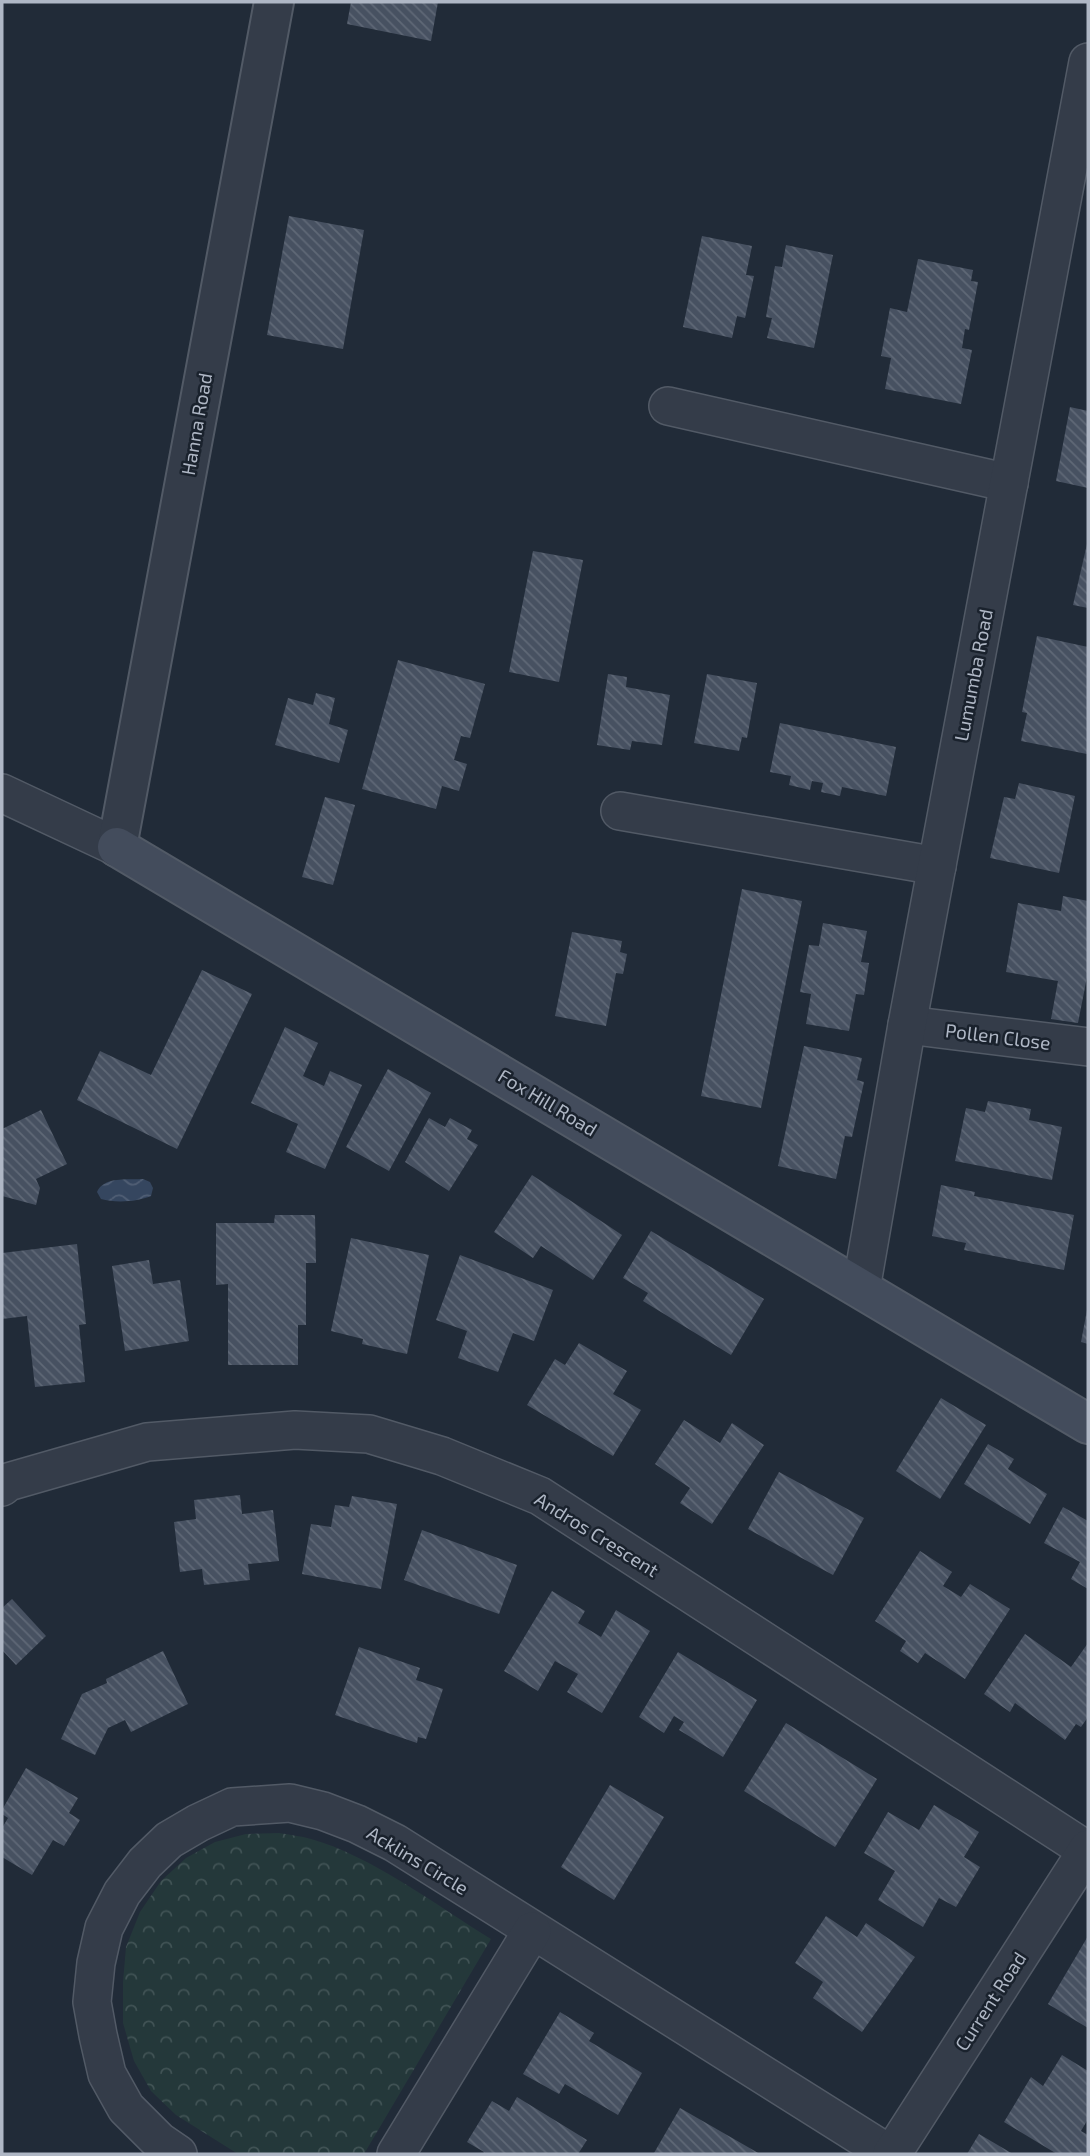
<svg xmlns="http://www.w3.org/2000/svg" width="1090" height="2156" font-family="'Exo 2',sans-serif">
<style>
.forest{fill:url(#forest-crowns)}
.water{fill:url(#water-waves)}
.building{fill:url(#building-back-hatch)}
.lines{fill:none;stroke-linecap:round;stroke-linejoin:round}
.minor-casing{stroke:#525a66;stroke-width:40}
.tertiary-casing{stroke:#525a66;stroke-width:42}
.secondary-casing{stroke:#525a66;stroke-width:42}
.minor{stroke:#343c49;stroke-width:37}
.tertiary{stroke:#343c49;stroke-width:38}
.secondary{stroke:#434c5c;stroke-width:38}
.labels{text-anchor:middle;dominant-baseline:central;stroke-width:5;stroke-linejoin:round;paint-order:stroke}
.street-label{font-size:19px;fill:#afb7c5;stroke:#1a222d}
</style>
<defs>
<pattern id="forest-crowns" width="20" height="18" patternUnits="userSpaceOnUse" patternTransform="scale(1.75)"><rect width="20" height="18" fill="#24383a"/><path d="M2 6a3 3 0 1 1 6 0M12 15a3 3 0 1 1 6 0" fill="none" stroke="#415355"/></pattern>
<pattern id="water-waves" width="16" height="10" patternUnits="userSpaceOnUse" patternTransform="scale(1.75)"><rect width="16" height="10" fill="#35465f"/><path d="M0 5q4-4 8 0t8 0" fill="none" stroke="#505e74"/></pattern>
<pattern id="building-back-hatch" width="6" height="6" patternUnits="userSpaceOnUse" patternTransform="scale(1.75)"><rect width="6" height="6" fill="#475161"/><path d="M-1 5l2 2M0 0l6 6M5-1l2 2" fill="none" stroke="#5f6876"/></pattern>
</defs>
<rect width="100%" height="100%" fill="#212b38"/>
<path class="forest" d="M279 1833C290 1835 301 1836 311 1839 370 1855 439 1907 491 1939L364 2154H238L176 2115 151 2091 134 2061 123 2023V1982L126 1947 140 1912 161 1881 186 1858 215 1842 246 1834Z"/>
<path class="water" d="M143 1179 150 1182 153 1188 151 1196C137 1202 115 1203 101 1199L97 1192C104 1176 128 1180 143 1179Z"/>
<g class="building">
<polygon points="351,2 438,2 431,41 347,24"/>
<polygon points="289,216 364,230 343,349 267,335"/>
<polygon points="702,236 752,246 746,275 754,276 745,318 737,316 732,338 683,327"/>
<polygon points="786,245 833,255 814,348 767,338 772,318 766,317 775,266 782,267"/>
<polygon points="918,259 973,270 971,281 978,282 969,330 965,329 962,348 972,350 961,404 885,389 891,358 881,356 890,308 907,312"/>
<polygon points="1070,407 1088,411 1088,488 1056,481"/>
<polygon points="1087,544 1088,544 1088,608 1073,605"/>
<polygon points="533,551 583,560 559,682 509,672"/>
<polygon points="1037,636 1088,647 1087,754 1021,741 1027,713 1022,712"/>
<polygon points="398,660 485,684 470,738 461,736 454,760 467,764 459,791 442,786 436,809 362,789"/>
<polygon points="608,674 627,677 626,687 670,695 662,745 632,741 630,750 597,745"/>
<polygon points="707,674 757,683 747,738 742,737 739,751 694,743"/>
<polygon points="316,693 335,698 329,724 348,730 339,763 275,745 288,698 313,705"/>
<polygon points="780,723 896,747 886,796 842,787 840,796 821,792 823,783 812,781 810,790 789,785 791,776 770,772"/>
<polygon points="1019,783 1075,796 1059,873 990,858 1004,797 1015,799"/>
<polygon points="325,797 355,805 333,885 302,877"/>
<polygon points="742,889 802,901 761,1108 701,1096"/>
<polygon points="1063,896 1088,901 1088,972 1078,1023 1051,1019 1058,981 1006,972 1018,903 1061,911"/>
<polygon points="823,923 867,931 861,962 869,963 864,995 856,994 849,1031 806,1024 811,994 800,992 809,945 819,946"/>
<polygon points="572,932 622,941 620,952 627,954 623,974 616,973 606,1026 555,1016"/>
<polygon points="202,970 252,994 177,1149 77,1100 100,1051 151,1075"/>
<polygon points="285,1027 318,1043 303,1076 324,1086 330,1071 362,1085 325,1169 286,1152 298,1124 251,1103"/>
<polygon points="804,1046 862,1058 857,1080 864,1082 852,1137 845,1136 836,1179 778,1166"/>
<polygon points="388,1069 431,1093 389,1171 346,1147"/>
<polygon points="988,1101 1031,1109 1029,1120 1062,1127 1052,1180 955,1161 966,1108 985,1112"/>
<polygon points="41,1110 67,1164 36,1179 40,1188 36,1205 2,1196 2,1129"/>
<polygon points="429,1118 445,1127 450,1118 472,1130 467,1139 478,1145 449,1191 405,1162"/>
<polygon points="532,1175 622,1235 593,1280 541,1246 533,1258 494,1232"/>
<polygon points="941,1185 975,1192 974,1196 1074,1215 1064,1270 964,1250 966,1243 932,1236"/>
<polygon points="275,1215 315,1215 316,1263 306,1263 306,1325 298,1325 298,1365 228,1365 228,1284 216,1285 216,1223 274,1223"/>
<polygon points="651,1231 764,1299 731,1355 643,1301 648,1293 623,1278"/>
<polygon points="351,1238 429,1255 407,1354 362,1344 363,1339 331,1331"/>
<polygon points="77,1244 86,1324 79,1325 85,1382 35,1387 27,1316 2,1319 2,1253"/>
<polygon points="460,1255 553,1290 534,1341 513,1333 498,1372 458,1358 467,1331 436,1320"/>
<polygon points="149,1260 153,1284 180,1280 189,1341 125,1351 112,1266"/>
<polygon points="1087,1310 1088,1310 1088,1344 1081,1342"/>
<polygon points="579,1343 627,1371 613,1394 641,1410 613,1456 527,1405 555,1359 565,1365"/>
<polygon points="941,1398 986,1425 940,1499 896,1471"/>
<polygon points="684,1420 720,1443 732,1423 764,1445 712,1524 680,1503 690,1488 655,1464"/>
<polygon points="988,1444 1014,1459 1008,1469 1047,1494 1030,1524 964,1484"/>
<polygon points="779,1472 864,1518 833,1575 748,1529"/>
<polygon points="240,1495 242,1514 273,1510 279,1561 248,1564 250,1580 204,1585 202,1569 180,1572 174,1522 196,1519 194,1500"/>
<polygon points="352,1496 397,1504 381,1589 302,1574 311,1524 331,1527 335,1505 349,1507"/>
<polygon points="1063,1507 1088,1521 1088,1589 1071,1579 1080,1562 1044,1543"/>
<polygon points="422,1530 517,1565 499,1614 404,1580"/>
<polygon points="920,1551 952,1572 943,1586 961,1597 970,1584 1010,1609 965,1679 925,1653 918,1663 900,1651 906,1641 875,1621"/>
<polygon points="552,1591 585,1611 578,1623 601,1637 616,1610 650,1631 602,1713 567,1692 578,1674 555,1661 538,1691 504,1671"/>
<polygon points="12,1599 46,1636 16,1665 2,1650 2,1608"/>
<polygon points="1025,1634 1071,1667 1088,1643 1088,1717 1081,1727 1076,1724 1065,1740 1015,1703 1010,1712 984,1694"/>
<polygon points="359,1647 420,1668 416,1680 443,1689 426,1739 418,1737 417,1743 335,1715"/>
<polygon points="163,1651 188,1704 131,1732 125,1720 108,1728 95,1755 61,1739 82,1694 107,1683 106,1679"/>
<polygon points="678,1652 757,1700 723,1757 679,1730 684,1722 674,1716 664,1733 639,1717"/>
<polygon points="786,1723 877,1779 835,1847 744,1791"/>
<polygon points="26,1768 78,1798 69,1813 80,1820 64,1846 53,1840 32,1875 2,1857 2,1828 8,1818 2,1814 2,1810"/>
<polygon points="610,1785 664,1817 614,1900 561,1867"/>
<polygon points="934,1805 979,1832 964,1857 980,1867 956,1907 939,1898 923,1927 878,1900 895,1871 864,1853 888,1812 919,1830"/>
<polygon points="826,1916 857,1937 866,1923 915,1957 862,2032 813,1998 823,1982 795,1963"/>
<polygon points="1088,1936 1088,2028 1048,2004"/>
<polygon points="560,2012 594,2033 589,2041 642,2073 618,2115 565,2084 559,2094 523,2074"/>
<polygon points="1062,2055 1088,2071 1088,2119 1081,2131 1088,2135 1088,2154 1057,2154 1004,2122 1031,2077 1043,2086"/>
<polygon points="517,2097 587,2140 578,2154 483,2154 484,2152 467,2142 492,2101 509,2111"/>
<polygon points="680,2108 760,2154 654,2153"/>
<polygon points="979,2134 1013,2154 967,2154"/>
</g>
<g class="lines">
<defs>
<g id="minor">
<polyline points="668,406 1009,483"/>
<polyline points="2,793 117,847"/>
<polyline points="620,811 937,866"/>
<polyline points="907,1025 1088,1047"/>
<polyline points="861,1289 907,1025 1088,62"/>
<polyline points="2,1487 8,1482 147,1442 295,1430 369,1434 442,1456 540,1496 1088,1851"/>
<polyline points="178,2154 159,2141 126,2108 107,2074 98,2035 92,2002 96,1963 104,1928 122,1893 145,1863 169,1840 198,1823 232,1807 290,1803 323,1811 357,1824 395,1843 889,2154"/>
<polyline points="396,2154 532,1931"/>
<polyline points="892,2154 1088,1849"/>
</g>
<polyline id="tertiary" points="117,847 274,2"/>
<polyline id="secondary" points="117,847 1088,1424"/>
</defs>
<use href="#minor" class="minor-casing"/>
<use href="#tertiary" class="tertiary-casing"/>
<use href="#secondary" class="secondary-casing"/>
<use href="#minor" class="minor"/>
<use href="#tertiary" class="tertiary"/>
<use href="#secondary" class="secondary"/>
</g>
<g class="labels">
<g class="street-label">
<text transform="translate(196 424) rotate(-80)">Hanna Road</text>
<text transform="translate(973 675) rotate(-79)">Lumumba Road</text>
<text transform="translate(998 1036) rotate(7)">Pollen Close</text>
<text transform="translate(548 1102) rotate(31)">Fox Hill Road</text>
<text transform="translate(597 1534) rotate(32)">Andros Crescent</text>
<text transform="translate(418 1860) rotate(31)">Acklins Circle</text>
<text transform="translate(990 2001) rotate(-57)">Current Road</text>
</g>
</g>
<rect width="1090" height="2156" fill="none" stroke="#afb7c5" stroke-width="7"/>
</svg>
